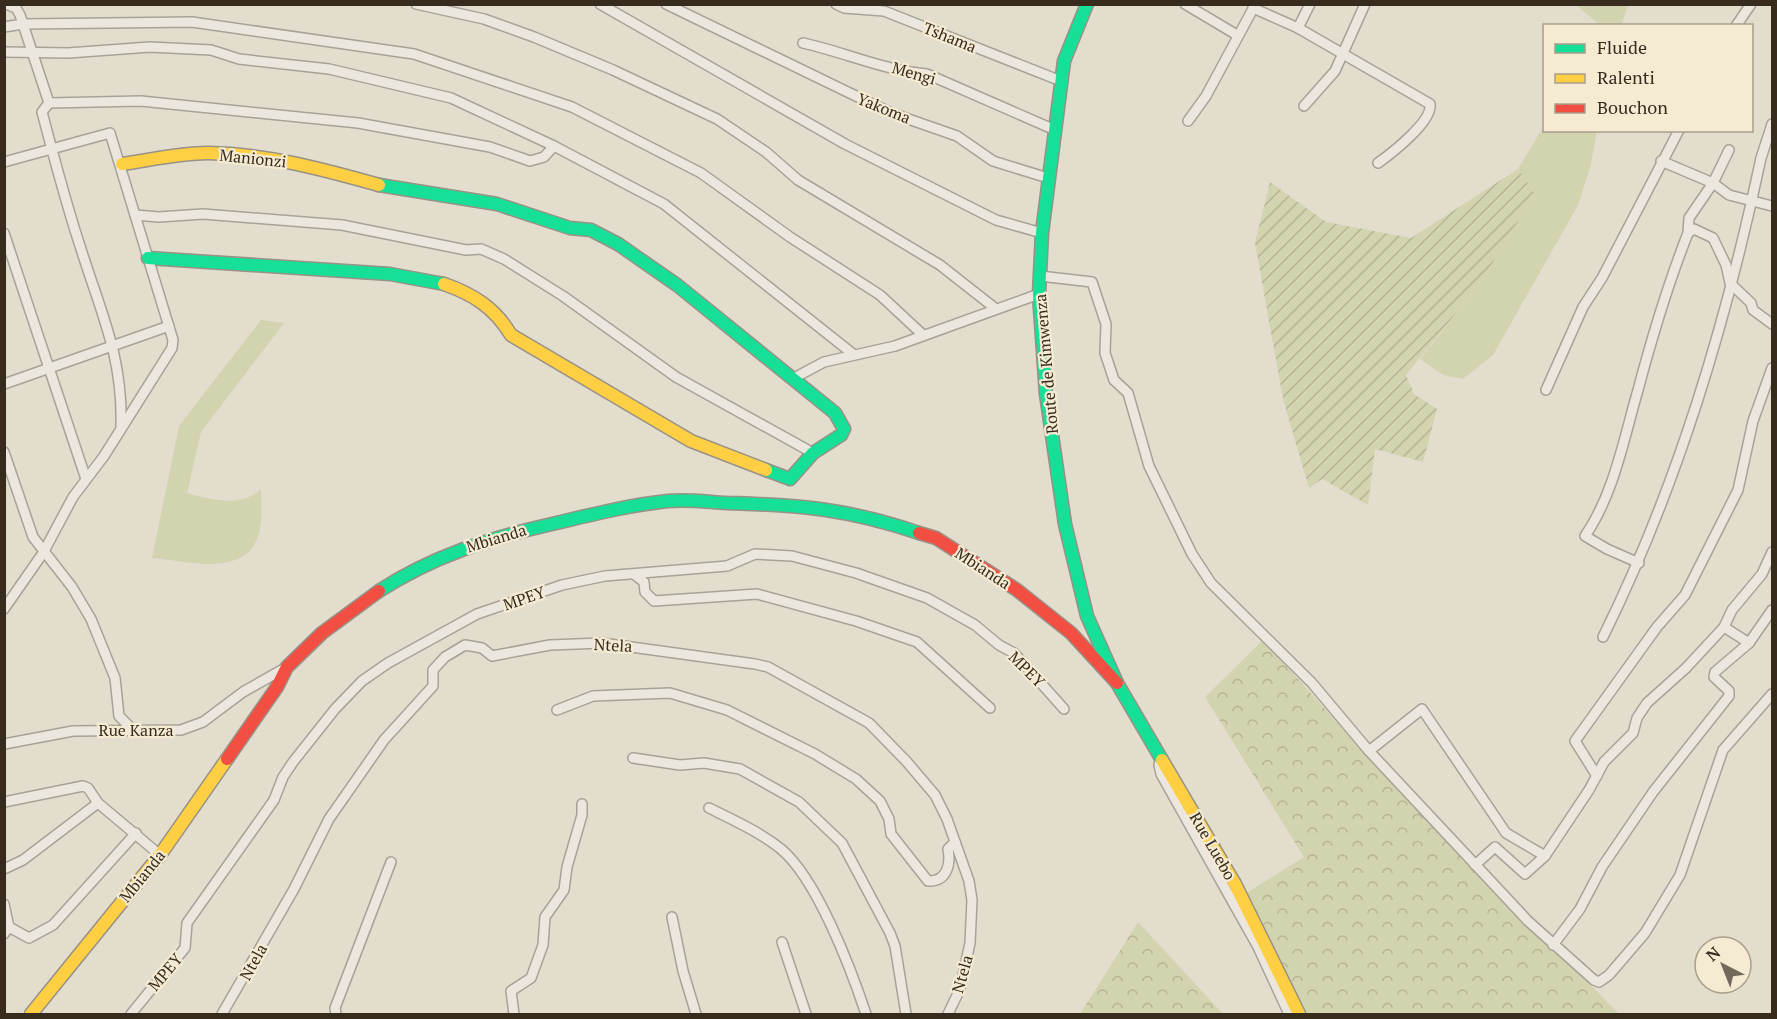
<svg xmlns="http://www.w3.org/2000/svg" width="1777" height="1019" font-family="'PT Serif',serif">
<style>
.grass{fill:#d2d3af}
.forest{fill:url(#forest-crowns)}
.garden{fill:url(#garden-furrows)}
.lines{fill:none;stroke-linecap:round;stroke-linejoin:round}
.street-casing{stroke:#a8a296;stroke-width:12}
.fast-casing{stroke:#989186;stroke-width:15}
.slow-casing{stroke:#989186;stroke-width:15}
.jam-casing{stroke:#989186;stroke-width:15}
.street{stroke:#ece7de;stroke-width:9}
.fast{stroke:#16e098;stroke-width:12}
.slow{stroke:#ffcf43;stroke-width:12}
.jam{stroke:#f24e42;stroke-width:12}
.labels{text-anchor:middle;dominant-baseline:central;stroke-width:4.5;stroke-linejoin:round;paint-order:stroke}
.street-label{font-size:16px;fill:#372b1e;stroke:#f5ebd2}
</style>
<defs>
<pattern id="forest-crowns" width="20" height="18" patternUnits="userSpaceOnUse" patternTransform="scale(1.5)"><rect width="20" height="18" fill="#d2d3af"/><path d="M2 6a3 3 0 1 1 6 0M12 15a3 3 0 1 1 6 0" fill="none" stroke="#b5b596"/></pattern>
<pattern id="garden-furrows" width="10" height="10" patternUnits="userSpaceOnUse" patternTransform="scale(1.5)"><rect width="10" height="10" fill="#d2d3af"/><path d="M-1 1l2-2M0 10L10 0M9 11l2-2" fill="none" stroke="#b5b596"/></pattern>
</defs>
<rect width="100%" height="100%" fill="#e3ddcd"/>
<g class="grass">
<polygon points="1576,5 1628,5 1621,26 1600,25"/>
<polygon points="1544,126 1544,130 1597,131 1590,168 1578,205 1493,355 1463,379 1443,375 1420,359 1479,285 1535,194 1518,169"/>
<path d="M261 320 284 323 201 432 187 493C212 500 240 508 261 489 261 505 263 524 257 539 242 578 182 560 152 558L179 426Z"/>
</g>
<g class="forest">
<polygon points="1263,640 1376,766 1619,1014 1305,1014 1245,894 1304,857 1205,697"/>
<polygon points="1138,922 1223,1014 1080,1014"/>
</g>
<polygon class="garden" points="1518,169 1535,194 1479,285 1406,375 1414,394 1437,409 1423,462 1375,449 1368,505 1322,479 1309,488 1283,399 1255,243 1270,182 1326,222 1411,238"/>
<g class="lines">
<defs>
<g id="street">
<polyline points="6,4 16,8 20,15 49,103"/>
<polyline points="416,4 484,19 534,37 613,70 717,119 766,152 798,180 940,265 996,309"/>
<polyline points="600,4 845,144 996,220 1042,233"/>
<polyline points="666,4 891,113 957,136 993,161 1048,178"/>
<polyline points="836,4 844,8 884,11 1061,81"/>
<polyline points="1185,4 1237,35"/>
<path d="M1253 8 1298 28 1430 104C1433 121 1392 153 1378 163"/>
<polyline points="1736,26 1751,4"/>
<polyline points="4,27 23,24 192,22 414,54 572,107 701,173 790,237 880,295 923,335"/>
<polyline points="1298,28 1310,4"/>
<path d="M803 43C844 52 886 71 927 74L1055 130"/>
<polyline points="4,52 68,53 150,47 211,50 239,59 329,69 451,98 554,146 664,204 853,354"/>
<polyline points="1304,106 1335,71 1365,4"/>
<polyline points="1188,121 1206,96 1255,5"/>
<polyline points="1661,161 1713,183 1729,195 1772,206"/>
<polyline points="4,162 110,133 173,340 172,348 104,456 73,497 43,553 4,609"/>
<polyline points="135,215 159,217 203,214 342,225 466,250 481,249 504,259 563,296 676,377 813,453"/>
<polyline points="4,233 86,479"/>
<polyline points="1688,233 1694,229 1713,238 1726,265 1730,283 1751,303 1753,310 1772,324"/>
<polyline points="1040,276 1092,282 1106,324 1105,353 1114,380 1128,393 1149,466 1192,554 1211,583 1312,683 1369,751 1528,921 1594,980 1599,982 1609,975 1645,933 1680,875 1723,750 1772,694"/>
<polyline points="794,378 824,362 895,346 1039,294"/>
<polyline points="4,384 169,326"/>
<polyline points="1546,390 1583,307 1602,278 1679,130"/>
<path d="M121 426C123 357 101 313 81 249 66 204 54 158 42 112L49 103 141 101 358 123 490 147 530 161 544 157 554 146"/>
<polyline points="4,452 33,537 72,587 91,619 115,678 119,716 133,730"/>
<path d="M1639 563 1607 549 1585 536C1614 494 1624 438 1638 390 1652 337 1668 284 1688 233L1689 218 1713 183 1729 150"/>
<polyline points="635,575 644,582 645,592 654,601 757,594 856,621 917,642 990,708"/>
<polyline points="1724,627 1749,643"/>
<path d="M1603 637C1678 485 1726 323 1761 158L1772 124"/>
<path d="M557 710 593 696 670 693 727 710 815 754 856 779 880 801 889 819 891 834 928 881C947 882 951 864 948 849L955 842"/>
<polyline points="4,744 73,731 181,730 203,722 243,692 287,667"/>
<polyline points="1369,751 1422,709 1506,833 1545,856"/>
<polyline points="1161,756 1159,765 1161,774 1258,947 1289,1014"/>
<polyline points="633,758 680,765 704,763 740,769 799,802 842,843 890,933 895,946 906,1014"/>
<polyline points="1597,776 1575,741 1657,627 1685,595 1738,490 1753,421 1772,368"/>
<polyline points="4,802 83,786 88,788 98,803 160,855"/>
<path d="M709 808C733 820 760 832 781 849 817 879 851 969 866 1014"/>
<polyline points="1475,865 1495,847 1525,874 1545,856 1589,790 1604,762 1633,733 1637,718 1647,703 1686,668 1724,627 1732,610 1762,574 1772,552"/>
<polyline points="4,869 23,860 98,803"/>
<polyline points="4,904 9,927 4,934"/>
<polyline points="672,917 683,971 696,1014"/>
<polyline points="9,927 29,938 53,925 136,833"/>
<polyline points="782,942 806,1014"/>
<polyline points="1553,945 1580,909 1602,867 1653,792 1729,696 1729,691 1714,677 1715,672 1749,643 1772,610"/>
<polyline points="131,1014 185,948 187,923 274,800 283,777 293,762 335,709 362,681 388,663 477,614 562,585 605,576 727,566 755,554 792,556 856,573 927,598 975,625 999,645 1014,653 1064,709"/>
<polyline points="222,1014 294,889 329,819 384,740 433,686 433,670 445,657 465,645 482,648 492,656 550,645 602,643 755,664 768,667 869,723 907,762 935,795 947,819 969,881 972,900 970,943 960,989 948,1014"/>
<polyline points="336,1014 335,1008 391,862"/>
<polyline points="514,1014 511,991 531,978 543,945 545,917 564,890 567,867 582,815 582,804"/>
</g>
<g id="fast">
<polyline points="1087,4 1064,61 1042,233 1039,294 1046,394 1065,524 1087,616 1117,683 1162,760"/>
<polyline points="379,185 497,204 570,228 591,230 618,244 677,285 835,413 844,429 841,435 813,453 790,479 766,470"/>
<polyline points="148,258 390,274 444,284"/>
<path d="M379 591C433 556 490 538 552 524 590 515 629 505 668 501 687 499 708 502 727 503 801 505 849 509 919 533"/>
</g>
<g id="slow">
<path d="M122 164C150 160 180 153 208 153 267 154 322 169 379 185"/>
<path d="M444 284C473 294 495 308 511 335L691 441 766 470"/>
<polyline points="1162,760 1235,884 1299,1014"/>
<polyline points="31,1014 160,855 227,759"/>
</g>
<g id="jam">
<polyline points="919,533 936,538 1017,590 1071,633 1117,683"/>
<polyline points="227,759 277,687 287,667 322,633 379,591"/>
</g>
</defs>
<use href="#street" class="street-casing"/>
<use href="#fast" class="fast-casing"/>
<use href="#slow" class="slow-casing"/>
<use href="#jam" class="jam-casing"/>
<use href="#street" class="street"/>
<use href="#fast" class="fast"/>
<use href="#slow" class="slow"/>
<use href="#jam" class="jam"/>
</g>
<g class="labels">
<g class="street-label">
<text transform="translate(950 37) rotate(22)">Tshama</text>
<text transform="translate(914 73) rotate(16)">Mengi</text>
<text transform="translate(884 108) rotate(22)">Yakoma</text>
<text transform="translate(253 158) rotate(6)">Manionzi</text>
<text transform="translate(1046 364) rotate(-95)">Route de Kimwenza</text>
<text transform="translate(496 538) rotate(-17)">Mbianda</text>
<text transform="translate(983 568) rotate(33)">Mbianda</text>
<text transform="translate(524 598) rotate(-19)">MPEY</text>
<text transform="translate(613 645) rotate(3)">Ntela</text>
<text transform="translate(1027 669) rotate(45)">MPEY</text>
<text x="136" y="730">Rue Kanza</text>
<text transform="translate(1213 846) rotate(60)">Rue Luebo</text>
<text transform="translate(142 876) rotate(-51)">Mbianda</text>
<text transform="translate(253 962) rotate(-61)">Ntela</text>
<text transform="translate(165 972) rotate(-50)">MPEY</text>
<text transform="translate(962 974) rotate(-74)">Ntela</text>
</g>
</g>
<rect width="1777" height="1019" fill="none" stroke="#372b1e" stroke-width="12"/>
<rect x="1543" y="24" width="210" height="108" fill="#f5ebd2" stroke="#a99e8a" stroke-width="1.5"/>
<rect x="1555" y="44" width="30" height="9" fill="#16e098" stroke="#a99e8a" stroke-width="1.5"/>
<text x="1597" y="54" font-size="18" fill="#372b1e">Fluide</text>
<rect x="1555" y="74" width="30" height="9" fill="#ffcf43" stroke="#a99e8a" stroke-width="1.5"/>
<text x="1597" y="84" font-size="18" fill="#372b1e">Ralenti</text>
<rect x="1555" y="104" width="30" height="9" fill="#f24e42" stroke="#a99e8a" stroke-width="1.5"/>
<text x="1597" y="114" font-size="18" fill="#372b1e">Bouchon</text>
<g transform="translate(1723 965) rotate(318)"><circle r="28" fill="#f5ebd2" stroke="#a99e8a" stroke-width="1.5"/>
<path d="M0-4.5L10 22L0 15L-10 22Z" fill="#73695b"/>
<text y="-9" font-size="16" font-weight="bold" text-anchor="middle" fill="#372b1e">N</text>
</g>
</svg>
